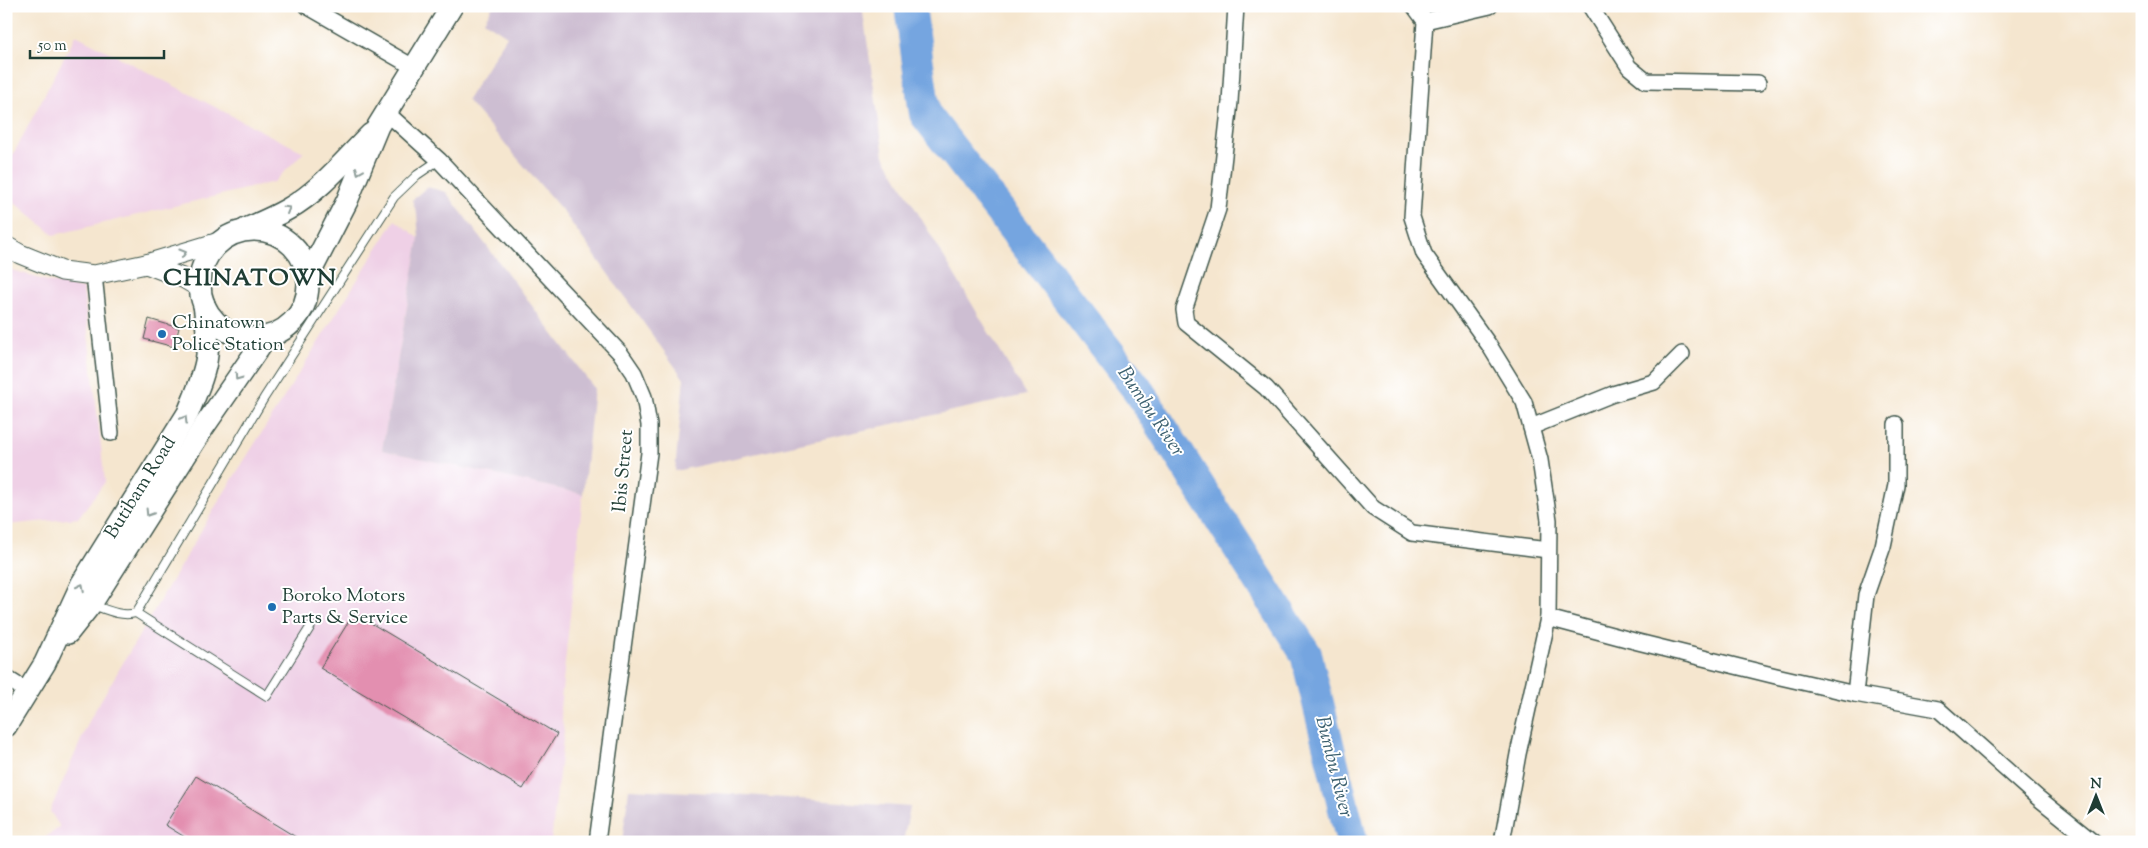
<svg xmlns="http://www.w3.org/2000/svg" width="2148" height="848" font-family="'Sorts Mill Goudy',serif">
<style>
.built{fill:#efd0e6}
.industrial{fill:#cdbed2}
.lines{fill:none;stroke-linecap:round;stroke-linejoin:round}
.river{stroke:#75a5e0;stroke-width:32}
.building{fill:#e38fb0}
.service-casing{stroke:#3f564b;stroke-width:10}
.minor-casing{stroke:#3f564b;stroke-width:18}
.tertiary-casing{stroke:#3f564b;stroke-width:21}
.secondary-casing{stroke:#3f564b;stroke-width:24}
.service{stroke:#fff;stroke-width:8}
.minor{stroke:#fff;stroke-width:15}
.tertiary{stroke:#fff;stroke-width:19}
.secondary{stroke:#fff;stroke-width:21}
.oneway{stroke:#8f9e9a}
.poi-dot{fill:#1f6fb2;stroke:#fff;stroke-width:2}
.labels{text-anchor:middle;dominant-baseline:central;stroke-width:4;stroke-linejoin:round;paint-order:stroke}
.poi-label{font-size:19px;fill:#1f3d34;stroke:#fff;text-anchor:start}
.street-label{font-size:19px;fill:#1f3d34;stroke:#fff}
.water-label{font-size:20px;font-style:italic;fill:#3d6170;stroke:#fff}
.district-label{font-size:24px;font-weight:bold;letter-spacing:1px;fill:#1f3d34;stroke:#fff}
</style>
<rect width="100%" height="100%" fill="#fff"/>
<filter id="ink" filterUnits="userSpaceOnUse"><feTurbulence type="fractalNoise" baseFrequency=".02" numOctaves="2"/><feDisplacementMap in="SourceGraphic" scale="10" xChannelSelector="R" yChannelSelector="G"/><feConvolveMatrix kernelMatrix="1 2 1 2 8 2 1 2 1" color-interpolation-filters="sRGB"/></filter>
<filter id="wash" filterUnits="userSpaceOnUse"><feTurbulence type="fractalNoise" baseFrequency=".0096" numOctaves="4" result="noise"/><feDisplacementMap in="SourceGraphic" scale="20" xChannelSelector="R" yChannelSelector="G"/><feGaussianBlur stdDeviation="1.12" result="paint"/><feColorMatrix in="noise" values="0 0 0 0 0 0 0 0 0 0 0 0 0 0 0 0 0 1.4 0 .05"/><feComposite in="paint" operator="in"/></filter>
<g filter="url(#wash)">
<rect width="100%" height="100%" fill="#f5e6cf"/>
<g class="built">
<polygon points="76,35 275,138 304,152 274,182 54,235 6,195 6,168"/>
<polygon points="395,220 419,238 382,450 583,494 560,709 564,731 551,842 48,842 45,838 60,827 50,811 91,717 217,504"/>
<polygon points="6,268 47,281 83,289 105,482 78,518 6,525"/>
</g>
<g class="industrial">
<polygon points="493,6 862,6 884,156 1026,395 675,471 684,379 562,210 467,100 507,36 484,21"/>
<polygon points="427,187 446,192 594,388 583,494 382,450 419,238 417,214 412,200"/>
<polygon points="629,789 732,794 910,807 903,842 622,842"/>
</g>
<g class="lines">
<polyline class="river" points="910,6 925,114 1138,390 1306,654 1352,842"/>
</g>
<g id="blocks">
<g class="building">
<polygon points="149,319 179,328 174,347 144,339"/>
<polygon points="354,613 557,734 523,789 320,668"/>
<polygon points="196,776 304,842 193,842 165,825"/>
</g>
</g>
</g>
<g filter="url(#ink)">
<use href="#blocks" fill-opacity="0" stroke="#3f564b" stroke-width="1"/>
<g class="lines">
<defs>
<g id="service">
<path d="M93 605C107 610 121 617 136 613L264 398 394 197 417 175 439 160"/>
<polyline points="136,613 267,696 311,626"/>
</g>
<g id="minor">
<polyline points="307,6 415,68"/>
<polyline points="1236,6 1230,102 1218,209 1184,310 1186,323 1266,388 1373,508 1412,533 1548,550"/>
<polyline points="1414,6 1425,21 1412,217 1424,254 1489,345 1524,402 1540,460 1549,520 1548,618 1518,754 1502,842"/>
<polyline points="1590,6 1629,67 1646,81 1758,83"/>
<polyline points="1425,21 1490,6"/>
<polyline points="387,113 439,160 621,354 634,373 644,397 649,425 649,453 597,842"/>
<polyline points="94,275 111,433"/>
<polyline points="1531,427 1613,394 1654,382 1682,354"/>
<polyline points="1548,618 1638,642 1776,676 1855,694 1938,709 2037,797 2093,842"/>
<polyline points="6,678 27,691"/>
<polyline points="1855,694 1866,595 1883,546 1896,485 1896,424"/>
</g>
<g id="tertiary">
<polyline points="6,246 20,254 62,271 94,275 146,264 219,242"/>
<polyline points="146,264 185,279 200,288"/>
</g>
<g id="secondary">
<path d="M246 229C260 223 274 217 288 209 320 191 346 159 371 134"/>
<circle cx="254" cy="284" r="54"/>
<polyline points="309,275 347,201 378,126 452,6"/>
<polyline points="68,633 91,604 203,428 266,337"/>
<path d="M6 726 45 663 82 583 188 413C195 395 205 375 207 355 209 338 206 321 204 304"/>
</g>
</defs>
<use href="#service" class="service-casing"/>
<use href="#minor" class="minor-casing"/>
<use href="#tertiary" class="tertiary-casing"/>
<use href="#secondary" class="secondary-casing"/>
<use href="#service" class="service"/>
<use href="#minor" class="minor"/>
<use href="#tertiary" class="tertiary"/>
<use href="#secondary" class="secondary"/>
</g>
<defs><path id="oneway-chevron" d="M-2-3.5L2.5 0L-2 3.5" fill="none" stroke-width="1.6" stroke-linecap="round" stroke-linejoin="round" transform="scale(1.25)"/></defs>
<g class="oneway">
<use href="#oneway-chevron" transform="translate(359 171) rotate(113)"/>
<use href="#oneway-chevron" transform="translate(287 209) rotate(-30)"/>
<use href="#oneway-chevron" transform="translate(183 253) rotate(-17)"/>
<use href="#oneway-chevron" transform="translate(238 377) rotate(125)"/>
<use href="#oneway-chevron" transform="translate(184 419) rotate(-59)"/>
<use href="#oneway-chevron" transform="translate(149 513) rotate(122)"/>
<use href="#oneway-chevron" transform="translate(81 587) rotate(-63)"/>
</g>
</g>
<g class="poi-dot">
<circle cx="162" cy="334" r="5"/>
<circle cx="272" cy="607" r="5"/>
</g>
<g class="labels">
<g class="poi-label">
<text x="172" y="323">Chinatown<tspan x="172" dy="22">Police Station</tspan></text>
<text x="282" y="596">Boroko Motors<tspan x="282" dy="22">Parts &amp; Service</tspan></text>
</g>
<g class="street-label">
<text transform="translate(624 471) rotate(-85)">Ibis Street</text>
<text transform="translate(141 488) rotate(-58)">Butibam Road</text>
</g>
<g class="water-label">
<text transform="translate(1150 412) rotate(56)">Bumbu River</text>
<text transform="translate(1333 767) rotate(76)">Bumbu River</text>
</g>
<g class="district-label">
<text x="250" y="279">CHINATOWN</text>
</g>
</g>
<rect width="2148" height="848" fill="none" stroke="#fff" stroke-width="25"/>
<g transform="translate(2096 796)" stroke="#ffffff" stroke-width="4" paint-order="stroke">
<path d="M0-4L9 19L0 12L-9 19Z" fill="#1f3d34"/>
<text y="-8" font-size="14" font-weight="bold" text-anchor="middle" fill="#1f3d34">N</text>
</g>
<path d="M30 50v8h134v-8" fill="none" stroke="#1f3d34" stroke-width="2.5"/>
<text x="38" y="50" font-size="15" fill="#1f3d34" stroke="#ffffff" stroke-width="4" paint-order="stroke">50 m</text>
</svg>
